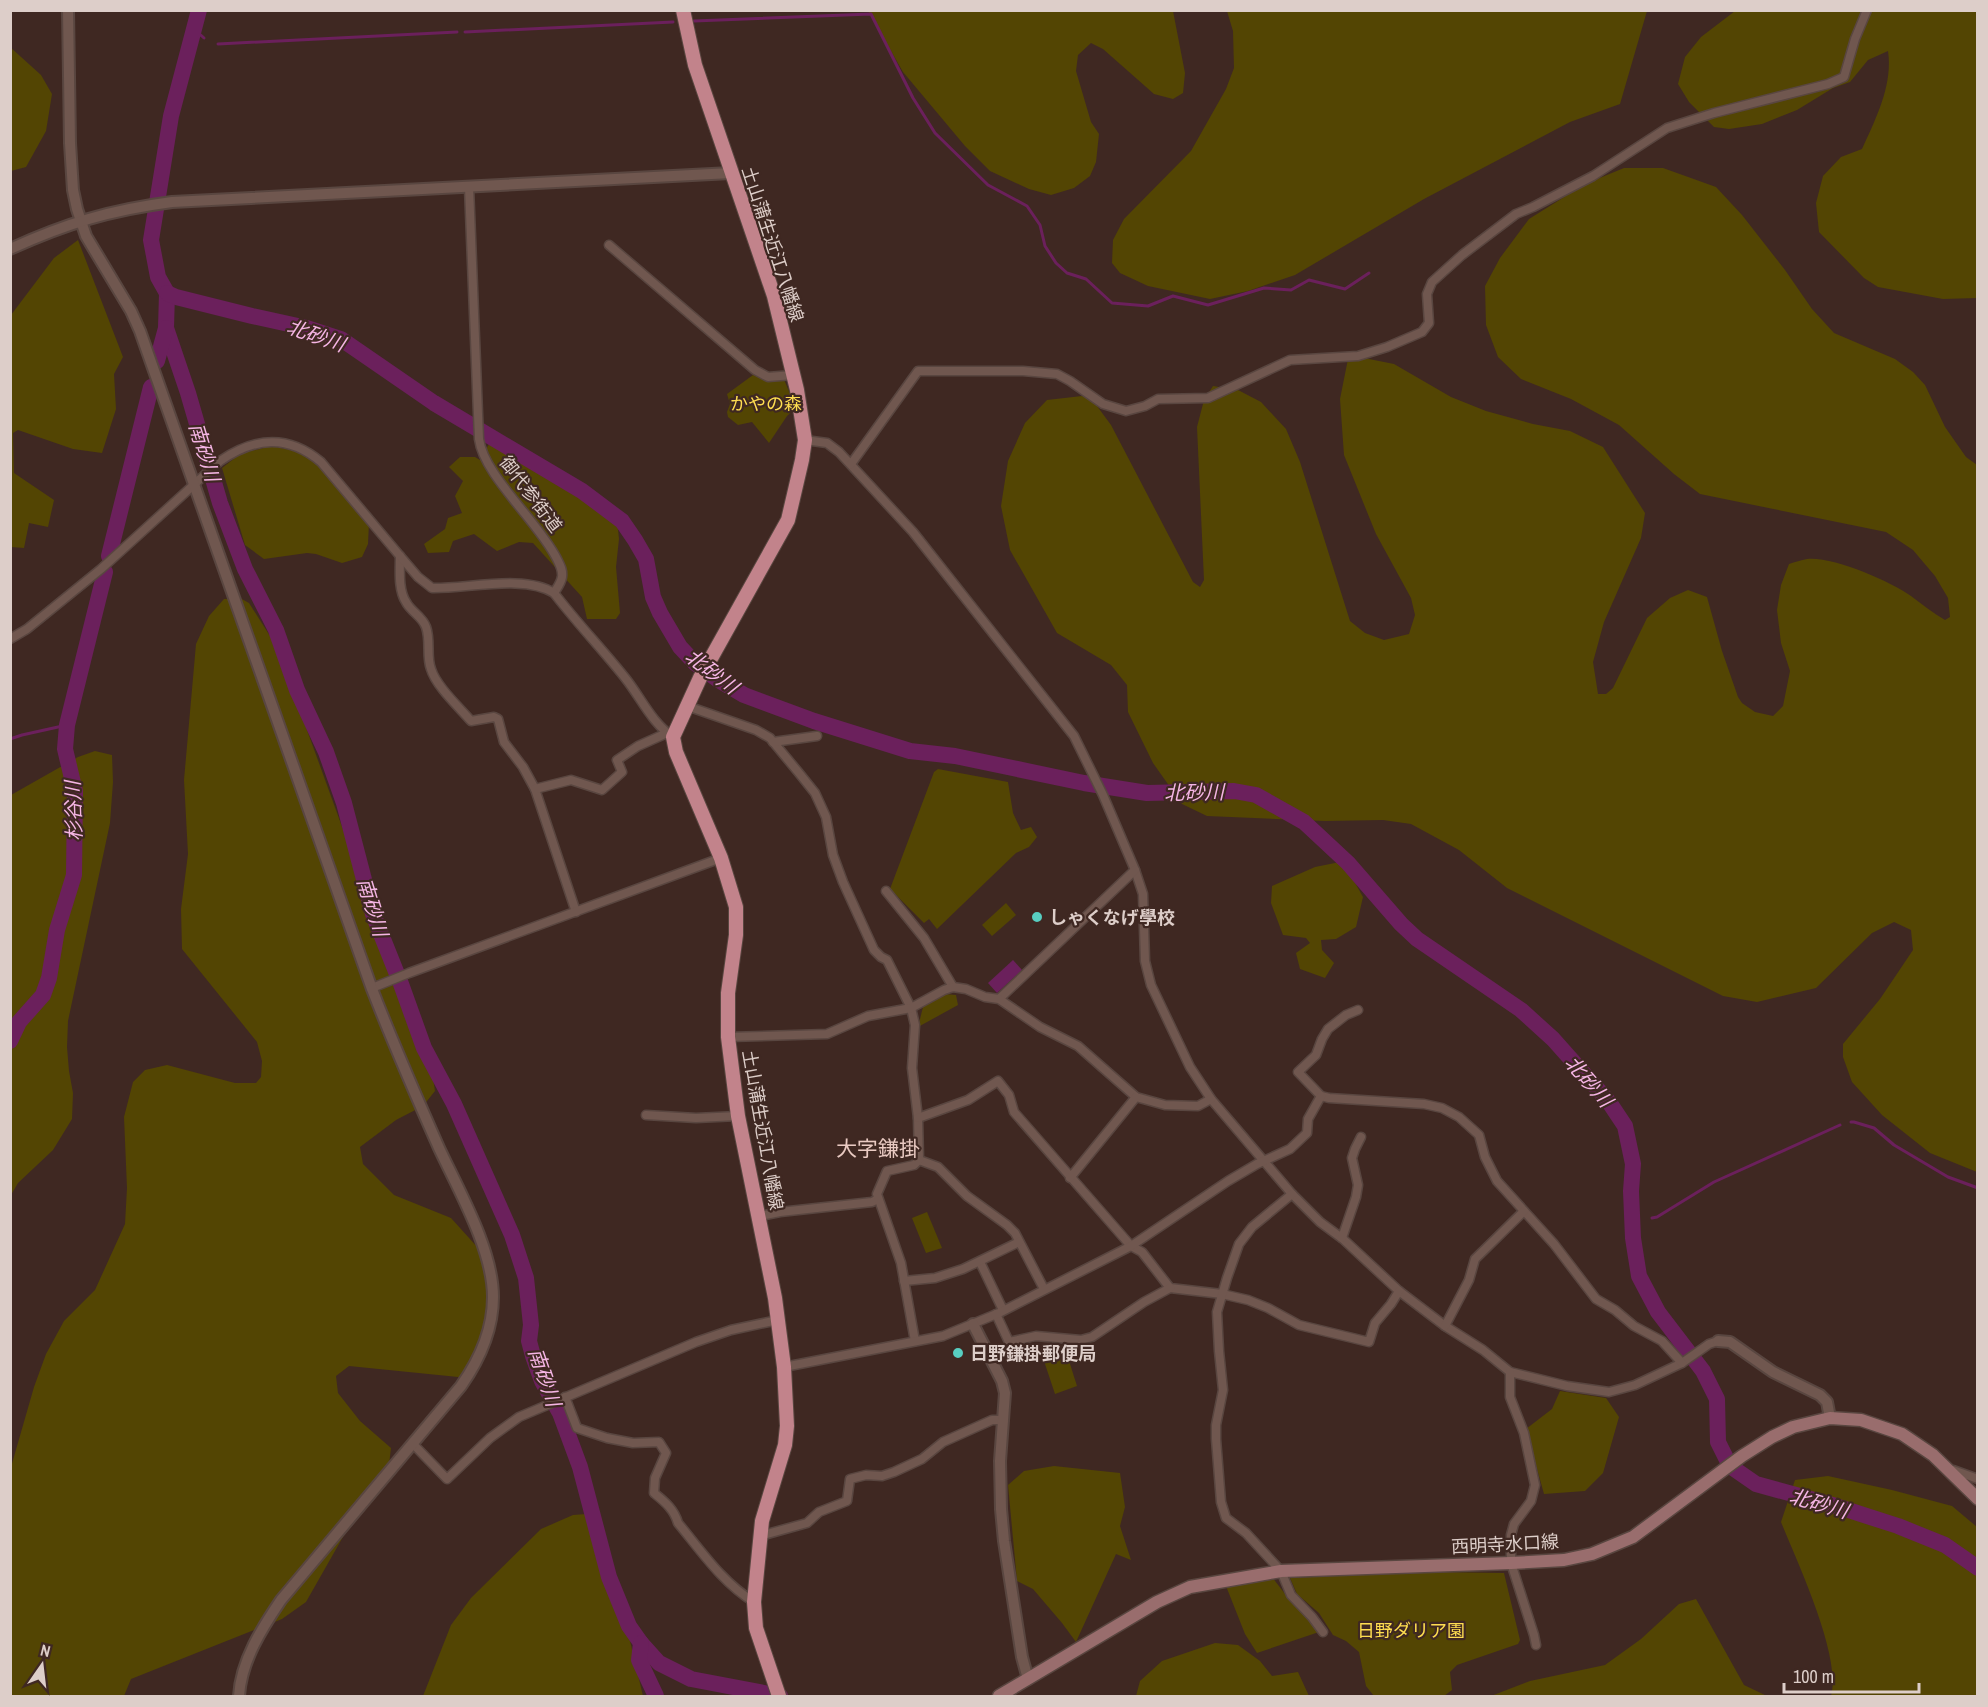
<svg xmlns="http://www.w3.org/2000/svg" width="1988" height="1707" font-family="'Archivo Narrow','Noto Sans JP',sans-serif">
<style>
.green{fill:#534503}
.water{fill:#6b205c}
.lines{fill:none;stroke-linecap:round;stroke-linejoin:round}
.stream{stroke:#6b205c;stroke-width:3}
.river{stroke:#6b205c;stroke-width:16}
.minor-casing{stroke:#594640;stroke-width:11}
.tertiary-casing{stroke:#594640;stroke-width:14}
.secondary-casing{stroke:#594640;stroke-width:15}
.primary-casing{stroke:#594640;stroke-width:16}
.minor{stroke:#70574f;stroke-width:8}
.tertiary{stroke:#70574f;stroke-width:10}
.secondary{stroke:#996d6d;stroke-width:12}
.primary{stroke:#c2838b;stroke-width:14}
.poi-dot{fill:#58cec1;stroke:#3f2822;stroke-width:2}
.labels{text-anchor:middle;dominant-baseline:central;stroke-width:4.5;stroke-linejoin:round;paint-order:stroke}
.street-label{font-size:18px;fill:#ddcec9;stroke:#3f2822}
.park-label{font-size:18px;fill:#fedd50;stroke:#3f2822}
.poi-label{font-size:18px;font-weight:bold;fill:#ddcec9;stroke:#3f2822;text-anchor:start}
.water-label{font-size:20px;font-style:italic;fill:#f5b5e4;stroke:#3f2822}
.quarter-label{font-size:21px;fill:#e9cac2;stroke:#3f2822}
</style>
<rect width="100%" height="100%" fill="#3f2822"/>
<g class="green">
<polygon points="868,11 1173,11 1185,73 1183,93 1173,99 1154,94 1103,49 1091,43 1078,55 1076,71 1091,122 1099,134 1096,162 1090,176 1074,188 1051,195 1029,189 990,171 965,146 903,72"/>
<polygon points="1227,11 1227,10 1647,11 1620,104 1570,122 1424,199 1295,275 1248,291 1210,299 1148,286 1120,273 1112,263 1113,240 1124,219 1191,151 1226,89 1234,68 1233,31"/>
<path d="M1735 11H1977V298L1943 299 1878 287 1864 278 1819 232 1816 203 1823 176 1841 157 1862 149C1876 118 1893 85 1888 51L1868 60 1850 82 1833 88 1797 110 1762 124 1729 129 1714 127 1689 102 1678 84 1685 57 1701 37Z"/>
<polygon points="10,47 41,75 52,94 46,131 26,167 11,171"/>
<path d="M1624 168H1663L1716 187 1742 215 1785 270 1812 309 1834 333 1895 359 1913 372 1925 385 1945 427 1966 457 1977 465V1172L1930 1153 1882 1115 1852 1082 1843 1057V1044L1880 999 1913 950 1911 930 1894 922 1872 933 1816 988 1757 1002 1723 996 1507 888 1459 850 1411 824 1383 820 1325 821 1207 816 1182 804 1153 763 1128 712 1127 685 1111 665 1057 633 1010 550 1001 506 1008 461 1025 423 1047 400 1082 396 1094 402 1111 425 1193 582 1200 587 1204 580 1197 427 1204 400 1213 386 1238 390 1261 402 1286 429 1300 462 1350 621 1365 633 1384 640 1409 634 1415 615 1411 598 1376 534 1344 455 1340 399 1348 359 1364 358 1394 364 1451 397 1486 411 1533 424 1570 431 1603 447 1645 513 1641 538 1604 622 1593 662 1598 694H1606L1613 688 1647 618 1670 598 1688 590 1707 597 1722 651 1738 697 1742 703 1755 712 1773 716 1783 706 1790 671 1781 643 1777 610 1781 585 1789 564C1795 562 1801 560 1807 559 1832 556 1890 581 1911 596 1922 604 1933 613 1945 620L1950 617 1948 598 1935 576 1913 550 1886 532 1700 494 1674 474 1619 425 1571 399 1521 379 1498 357 1486 325 1485 286 1500 258 1529 219 1585 184Z"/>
<polygon points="78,240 123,357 114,374 116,409 102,453 73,449 18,430 13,433 14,473 54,500 48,527 29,523 24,548 11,547 11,315 54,258"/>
<polygon points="753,375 769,379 783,377 796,408 787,416 769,443 752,422 738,425 728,417 727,412 730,404 727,394"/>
<polygon points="489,444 571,487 617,520 619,539 616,567 620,613 616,619 587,619 582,597 533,543 519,542 497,551 474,534 453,541 449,552 428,553 424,544 445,529 448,518 462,513 455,496 463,481 449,467 460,457 475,457 480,460"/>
<polygon points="271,446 309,454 369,523 368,544 362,557 342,563 316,554 307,553 264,559 245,545 222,468 240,454"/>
<polygon points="240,598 249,603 277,647 433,1078 435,1091 423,1106 396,1120 360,1147 363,1164 394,1195 451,1218 479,1249 492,1281 487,1342 468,1378 349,1366 336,1376 338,1393 360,1421 391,1448 388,1473 360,1507 306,1602 282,1619 131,1679 124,1696 11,1696 11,1467 34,1387 46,1354 64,1321 95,1290 125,1224 127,1188 124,1117 133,1082 145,1070 167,1065 235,1083 256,1083 261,1077 262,1061 257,1042 182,949 181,909 188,854 184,780 196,644 209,616 224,599"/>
<polygon points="95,751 112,755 113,782 110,823 68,1021 67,1047 69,1071 73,1093 72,1119 53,1150 18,1183 11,1195 11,795 78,757"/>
<polygon points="938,769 1008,782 1013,813 1021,830 1031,827 1037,837 1029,847 1016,853 937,929 929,919 924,923 890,889 934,772"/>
<polygon points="1340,862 1349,872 1363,897 1356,927 1336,939 1321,940 1322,950 1334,963 1325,978 1300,969 1296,953 1310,943 1306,938 1283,935 1271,903 1272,886 1315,867"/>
<polygon points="1006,903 1016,915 992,936 982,925"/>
<polygon points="944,994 956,995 958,1005 918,1027 923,1007"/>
<polygon points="927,1212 942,1248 926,1253 912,1218"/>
<polygon points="1064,1345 1077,1386 1055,1394 1041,1352"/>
<polygon points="1560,1391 1606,1398 1619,1417 1603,1473 1585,1491 1544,1494 1526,1429 1552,1409"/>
<polygon points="1054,1466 1120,1473 1125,1507 1120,1526 1131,1560 1116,1554 1076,1642 1062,1623 1033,1589 1017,1581 1008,1485 1024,1471"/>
<path d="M1828 1476 1892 1490 1952 1506 1977 1527V1696H1831C1842 1656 1797 1562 1781 1522L1795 1480Z"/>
<polygon points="600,1513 643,1696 423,1696 451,1625 471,1598 541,1529 573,1515"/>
<polygon points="1430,1572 1504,1573 1520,1640 1518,1644 1457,1665 1450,1672 1452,1690 1444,1696 1374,1696 1366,1686 1359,1652 1346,1641 1333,1635 1319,1613 1297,1594 1290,1578"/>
<polygon points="1272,1577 1292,1603 1310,1618 1319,1632 1257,1653 1245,1634 1226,1586"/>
<polygon points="1696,1599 1744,1685 1767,1696 1491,1696 1530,1681 1605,1665 1641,1639 1679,1604"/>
<polygon points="1215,1643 1238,1645 1260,1661 1272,1676 1298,1672 1309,1696 1136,1696 1140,1681 1162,1661"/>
</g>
<polygon class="water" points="1013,960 1022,970 997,993 988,983"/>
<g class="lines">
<g class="stream">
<polyline points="694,21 871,14 913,98 935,133 988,185 1027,206 1040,225 1045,246 1056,263 1067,273 1086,279 1112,303 1148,306 1173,296 1208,305 1264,288 1291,290 1309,280 1345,289 1369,273"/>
<polyline points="193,28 204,38"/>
<polyline points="465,32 673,22"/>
<polyline points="218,44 457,32"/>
<polyline points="10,739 22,735 67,725"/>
<polyline points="1851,1122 1854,1122 1874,1128 1894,1145 1948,1177 1978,1188"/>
<polyline points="1632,1218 1638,1218"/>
<polyline points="1652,1218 1657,1217 1714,1182 1840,1125"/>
</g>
<g class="river">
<polyline points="199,10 171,116 151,240 158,277 167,293 166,328 188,393 220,503 245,569 276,630 297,690 326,752 344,803 373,914 401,984 424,1048 454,1104 512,1235 526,1278 531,1325 529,1341 533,1356 542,1381 560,1413 580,1467 609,1577 629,1626 641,1643 659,1663 691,1679 780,1696"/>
<polyline points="167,293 176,297 252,316 307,328 341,339 434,403 582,491 622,521 635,540 646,559 653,597 660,613 680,647 695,663 717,679 744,695 814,721 910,751 955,756 1084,783 1147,793 1234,791 1256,795 1304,822 1348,863 1401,924 1417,939 1521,1010 1553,1039 1609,1102 1625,1126 1633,1164 1631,1191 1633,1238 1639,1276 1658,1312 1703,1371 1717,1399 1718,1442 1730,1466 1756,1484 1836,1506 1898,1526 1945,1545 1978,1568"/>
<polyline points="157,361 166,328"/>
<polyline points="109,556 151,387"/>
<polyline points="10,1041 19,1022 43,995 49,978 57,930 74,875 75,791 65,749 67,725 105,572"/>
<polyline points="641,1643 639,1660 656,1696"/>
</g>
<defs>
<g id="minor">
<path d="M469 187 479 439C484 476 538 521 557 559 560 565 563 570 562 577 561 583 557 588 554 593 577 623 603 650 626 679 641 698 652 723 673 737"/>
<polyline points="609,245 755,370 768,377 793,375"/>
<polyline points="805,440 827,443 839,452 913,532 1074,736 1103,795 1135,870 1143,894 1145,961 1151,985 1190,1067 1211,1099 1292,1194 1320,1222 1343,1239 1399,1291 1445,1326 1483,1350 1510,1372 1567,1386 1609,1392 1635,1385 1682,1363 1709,1344 1718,1341"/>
<polyline points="851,464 918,371 1023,371 1057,374 1070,381 1103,404 1126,411 1145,406 1158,399 1208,398 1290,360 1358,356 1387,347 1422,332 1429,323 1427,294 1432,282 1462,255 1516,214 1533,207 1593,176 1667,128 1714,113 1828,84 1844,77 1855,39 1867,10"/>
<path d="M400 556C400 570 398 590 406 602 411 612 422 616 426 627 431 641 426 656 431 669 436 686 459 707 471 721L494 717 498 719 504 742 523 767 535 789 576 912"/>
<path d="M10 639 27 629 101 569 220 461C255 437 288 434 321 462L400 556 418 577 432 588C466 589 525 574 554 593"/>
<polyline points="687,706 756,730 770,738 799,773 815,793 826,817 833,855 843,882 874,950 881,957 887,960 911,1008 915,1025 912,1068 918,1118 919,1160"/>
<polyline points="773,742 817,736"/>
<polyline points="535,789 571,780 602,790 622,772 617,760 638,746 667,733"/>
<polyline points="886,891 924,938 953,987"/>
<polyline points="372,988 409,973 721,858"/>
<polyline points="999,999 1135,870"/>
<polyline points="1358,1010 1346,1015 1328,1029 1322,1039 1316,1055 1298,1072 1321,1096 1329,1098 1424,1104 1442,1108 1459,1117 1479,1135 1485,1157 1497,1181 1554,1244 1596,1299 1615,1310 1634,1326 1662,1341 1682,1363"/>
<polyline points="728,1037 827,1034 868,1016 911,1008 944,990 953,987 966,989 985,997 999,999 1040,1027 1078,1046 1136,1097 1165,1105 1198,1106 1211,1099"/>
<polyline points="646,1115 696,1118 738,1116"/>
<polyline points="918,1118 968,1100 998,1081 1009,1095 1014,1112 1131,1246 1142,1252 1170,1288 1222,1294 1248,1300 1268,1308 1299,1325 1369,1342 1375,1323 1391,1304 1399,1291"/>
<polyline points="919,1160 938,1167 967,1196 1007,1225 1015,1233 1044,1289"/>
<polyline points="1070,1178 1136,1097"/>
<polyline points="1292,1194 1252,1227 1239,1244 1227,1278 1217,1312 1219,1351 1223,1390 1216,1425 1216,1439 1221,1502 1226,1518 1246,1533 1281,1571 1291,1595 1312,1617 1323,1632"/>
<polyline points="760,1216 780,1212 872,1202 878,1199"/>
<polyline points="1342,1238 1356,1197 1358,1185 1352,1158 1355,1149 1361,1137"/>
<polyline points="980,1262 1003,1310"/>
<polyline points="904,1281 935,1278 963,1269 1019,1242"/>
<polyline points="996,1314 1009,1342 1036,1336 1081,1340 1092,1337 1144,1302 1170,1288"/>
<polyline points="1445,1326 1469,1280 1475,1259 1524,1211"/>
<polyline points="915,1341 901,1263 877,1194 887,1171 914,1165 919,1160"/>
<polyline points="784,1367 943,1336 999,1313 1131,1246 1228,1181 1257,1164 1290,1149 1307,1133 1308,1119 1321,1096"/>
<polyline points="1510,1372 1510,1397 1524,1433 1535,1485 1531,1501 1514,1524 1511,1535 1511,1563 1534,1635 1536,1645"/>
<path d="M565 1397 577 1428 607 1438 633 1443 659 1442 666 1453 655 1478 654 1493C665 1502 674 1509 678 1523 702 1552 722 1582 754 1602"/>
<polyline points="413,1444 447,1479 490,1438 519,1417 696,1342 731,1330 778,1320"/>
<polyline points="1951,1473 1953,1470 1978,1479"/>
<polyline points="760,1536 807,1523 819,1512 847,1501 850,1479 866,1475 882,1476 894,1472 922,1459 943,1442 992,1420 1004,1420"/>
</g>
<g id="tertiary">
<path d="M68 10 70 143 73 190 77 209 86 236 131 311 140 331 372 989C393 1043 416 1096 439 1148 459 1191 493 1250 493 1297 493 1330 480 1359 461 1386L281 1600C262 1628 241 1661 239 1696"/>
<path d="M10 249C67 223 111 210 172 202L731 173"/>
<polyline points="973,1324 1002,1381 1005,1393 1000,1461 1001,1509 1004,1541 1022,1657 1028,1679"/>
<polyline points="1718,1341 1730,1342 1773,1372 1820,1395 1827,1402 1830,1418"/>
</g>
<polyline id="secondary" points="999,1696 1157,1602 1190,1587 1281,1571 1511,1563 1564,1560 1592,1554 1633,1537 1742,1456 1772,1437 1793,1427 1830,1418 1861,1420 1902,1434 1933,1455 1978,1499"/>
<polyline id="primary" points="683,10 695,65 774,296 797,390 805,440 802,460 788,520 700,678 673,737 676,752 721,858 736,907 736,935 728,993 728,1037 738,1116 775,1298 784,1367 787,1426 785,1445 762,1521 754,1602 756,1628 779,1696"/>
</defs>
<use href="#minor" class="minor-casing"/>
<use href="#tertiary" class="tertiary-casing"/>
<use href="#secondary" class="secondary-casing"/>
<use href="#primary" class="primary-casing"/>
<use href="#minor" class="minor"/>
<use href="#tertiary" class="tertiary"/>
<use href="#secondary" class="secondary"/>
<use href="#primary" class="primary"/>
</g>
<g class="poi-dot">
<circle cx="1037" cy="917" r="6"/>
<circle cx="958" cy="1353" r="6"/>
</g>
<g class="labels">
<g class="street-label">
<text transform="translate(773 244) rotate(72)">土山蒲生近江八幡線</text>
<text transform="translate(531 494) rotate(53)">御代参街道</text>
<text transform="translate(763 1130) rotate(80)">土山蒲生近江八幡線</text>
<text transform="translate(1505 1544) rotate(-3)">西明寺水口線</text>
</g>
<g class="park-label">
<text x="766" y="403">かやの森</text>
<text x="1411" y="1630">日野ダリア園</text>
</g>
<g class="poi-label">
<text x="1049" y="917">しゃくなげ學校</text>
<text x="970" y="1353">日野鎌掛郵便局</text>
</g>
<g class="water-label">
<text transform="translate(316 335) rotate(19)">北砂川</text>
<text transform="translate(205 452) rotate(73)">南砂川</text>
<text transform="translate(712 671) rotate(37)">北砂川</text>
<text transform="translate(1194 792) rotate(-1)">北砂川</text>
<text transform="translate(73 811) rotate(-92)">杉谷川</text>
<text transform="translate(373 907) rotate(73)">南砂川</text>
<text transform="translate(1589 1081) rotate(49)">北砂川</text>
<text transform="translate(545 1377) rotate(71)">南砂川</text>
<text transform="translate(1819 1503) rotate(16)">北砂川</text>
</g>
<g class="quarter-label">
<text x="878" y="1148">大字鎌掛</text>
</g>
</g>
<rect width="1988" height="1707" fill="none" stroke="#ddcec9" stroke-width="24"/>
<g transform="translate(42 1665) rotate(14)" stroke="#3f2822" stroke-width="4.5" paint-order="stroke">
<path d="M0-4.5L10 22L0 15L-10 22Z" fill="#ddcec9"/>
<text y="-9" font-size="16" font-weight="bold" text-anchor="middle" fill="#ddcec9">N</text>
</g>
<path d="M1784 1683v9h135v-9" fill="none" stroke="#ddcec9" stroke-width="3"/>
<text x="1793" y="1683" font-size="18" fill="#ddcec9" stroke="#3f2822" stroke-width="4.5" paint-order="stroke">100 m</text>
</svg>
